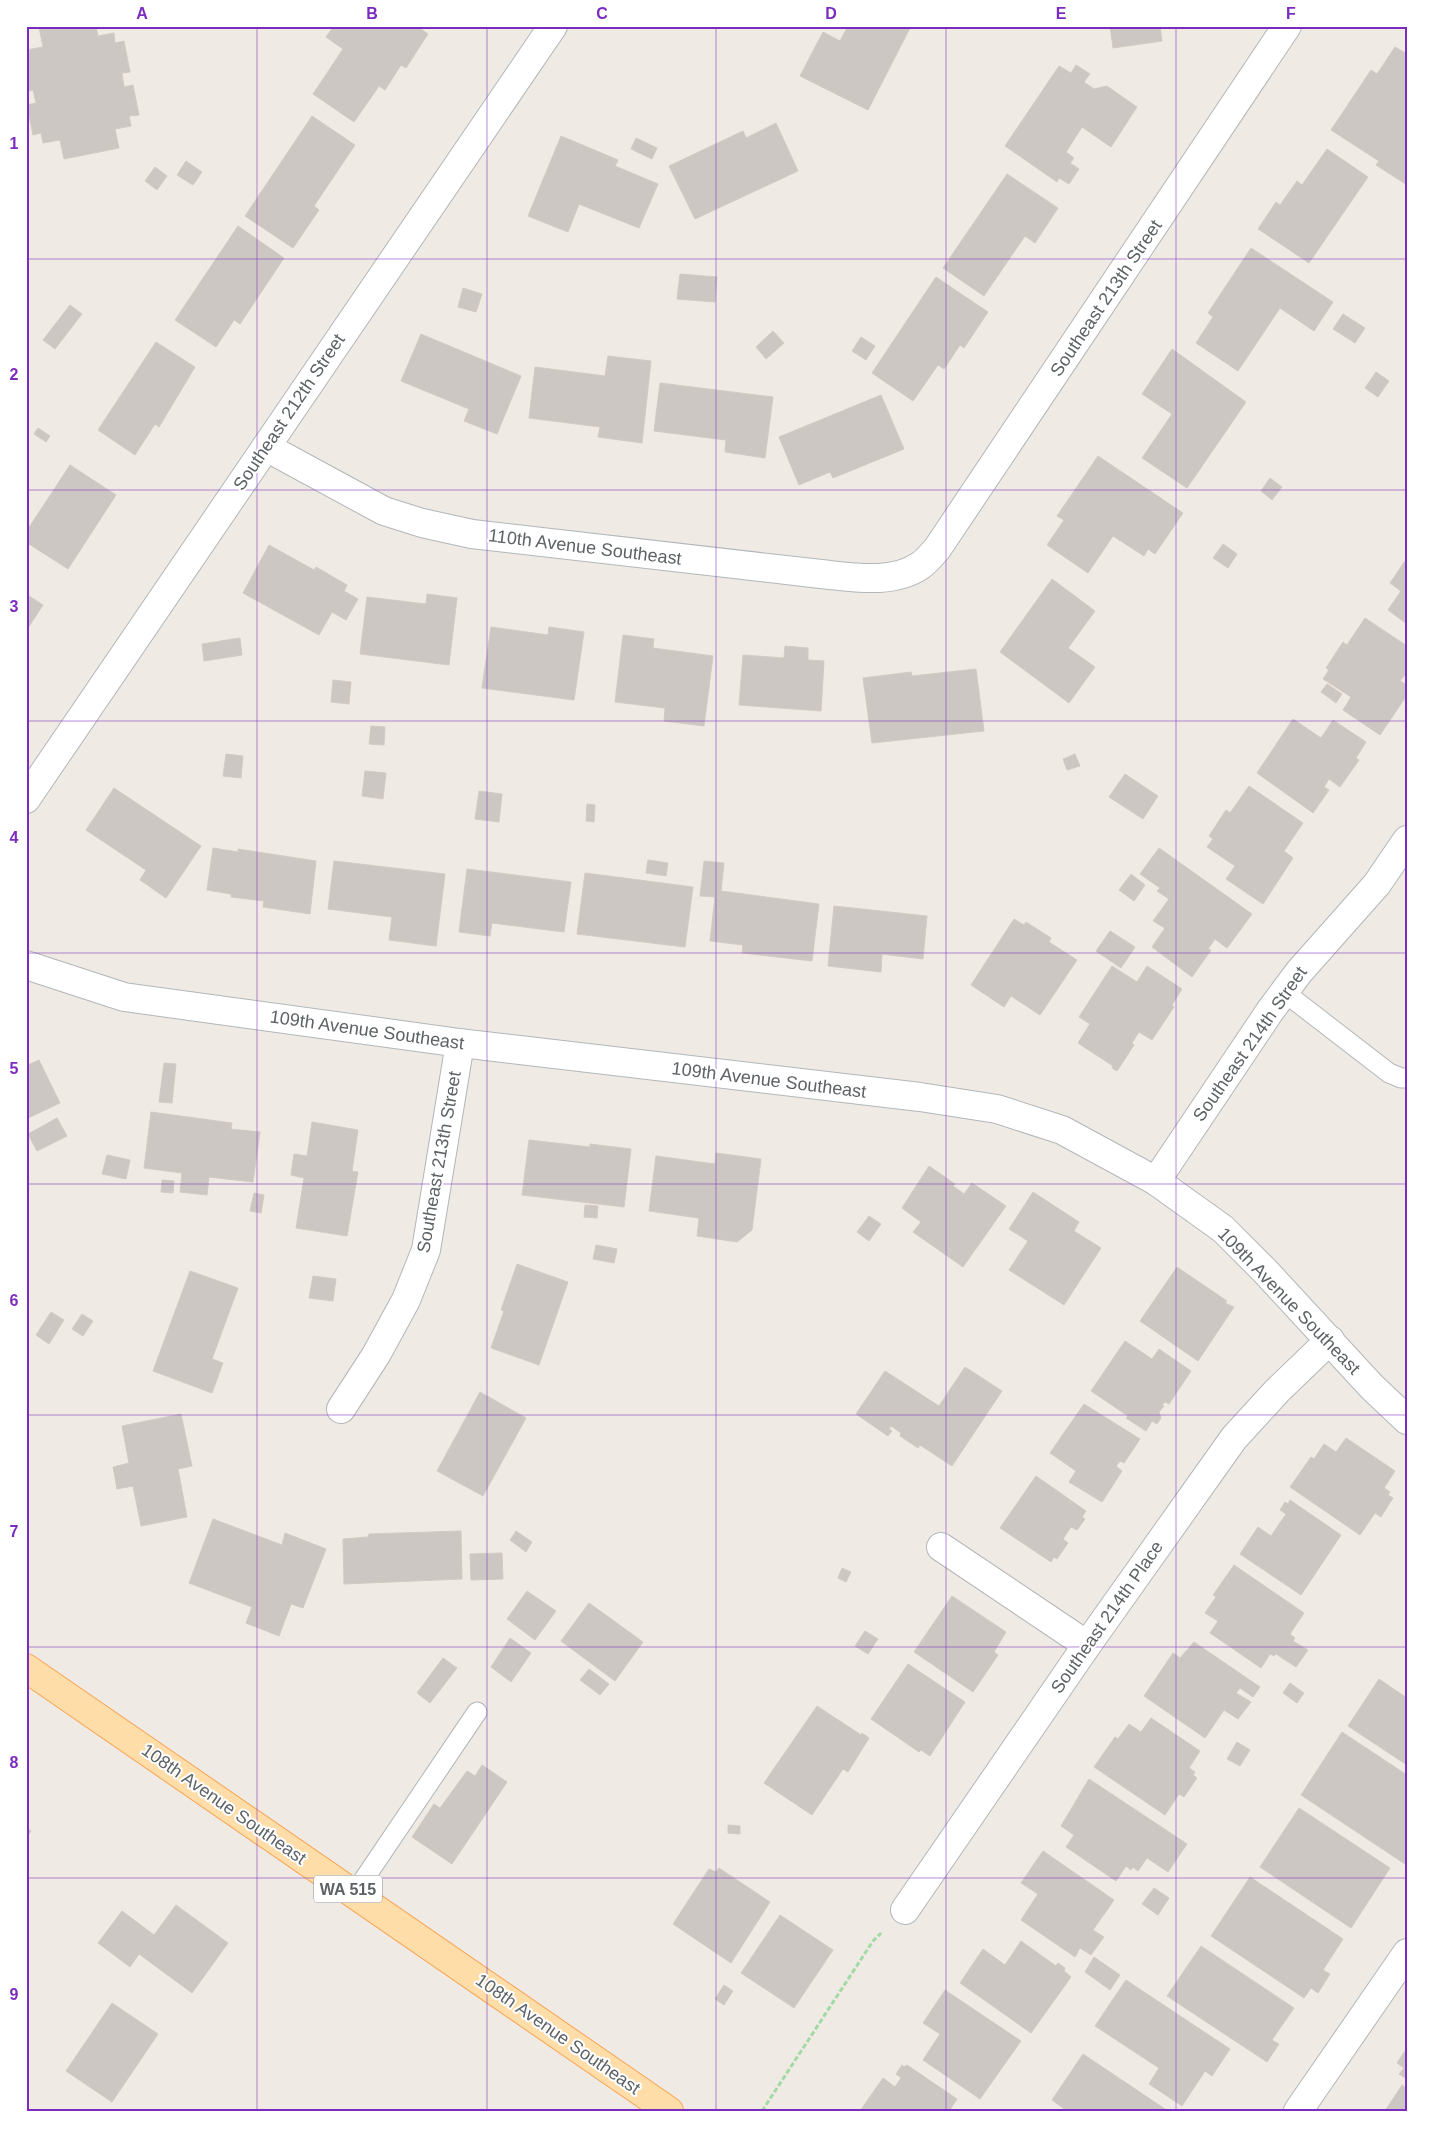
<svg xmlns="http://www.w3.org/2000/svg" width="1433" height="2137" font-family="Arial,sans-serif">
<style>
.building{fill:#ccc7c3;stroke:#d4cac2}
.lines{fill:none;stroke-linecap:round;stroke-linejoin:round}
.service-casing{stroke:#b2b7ba;stroke-width:21}
.minor-casing{stroke:#b2b7ba;stroke-width:30}
.primary-casing{stroke:#f8a454;stroke-width:30}
.path{stroke:#a2daa4;stroke-width:3;stroke-dasharray:5 2.5;stroke-linecap:butt}
.service{stroke:#fff;stroke-width:19}
.minor{stroke:#fff;stroke-width:28}
.primary{stroke:#ffdda9;stroke-width:28}
.grid{fill:none;stroke:#7b2cbf;stroke-width:1;stroke-opacity:0.55}
.labels{text-anchor:middle;dominant-baseline:central;stroke-width:4;stroke-linejoin:round;paint-order:stroke}
.shield{fill:#fff;stroke:#8d9193;stroke-width:1}
.shield-label{font-size:16px;font-weight:bold;fill:#5c6265}
.street-label{font-size:18px;fill:#5c6265;stroke:#fff}
.neatline{fill:none;stroke:#7b2cbf;stroke-width:2}
.grid-label{font-size:16px;text-anchor:middle;font-weight:bold;fill:#7b2cbf}
</style>
<rect width="100%" height="100%" fill="#efeae4"/>
<g class="building">
<polygon points="44,26 96,26 98,36 114,33 115,43 124,41 130,72 122,73 124,87 133,85 139,115 129,116 131,126 115,129 119,148 64,159 60,140 43,143 41,133 33,135 27,105 36,103 33,90 26,92 26,50 43,47 39,27"/>
<polygon points="334,26 417,26 428,34 406,68 401,65 385,90 379,86 354,122 313,94 343,49 326,37"/>
<polygon points="848,26 911,26 868,110 800,76 823,32 840,41"/>
<polygon points="1110,26 1160,26 1162,41 1113,48"/>
<polygon points="1395,47 1407,54 1407,185 1376,165 1379,161 1331,130 1371,70 1377,74"/>
<polygon points="1076,65 1090,74 1084,82 1094,89 1107,86 1137,107 1111,147 1082,127 1066,152 1074,158 1070,163 1079,169 1069,184 1059,178 1057,182 1005,146 1059,66 1071,73"/>
<polygon points="312,116 355,145 314,206 319,210 293,248 245,216"/>
<polygon points="776,123 798,171 695,219 669,166 743,131 746,138"/>
<polygon points="561,136 618,160 615,166 658,184 639,228 579,204 568,232 528,216"/>
<polygon points="636,138 657,148 652,159 631,149"/>
<polygon points="1327,149 1368,177 1309,263 1258,229 1276,202 1280,205 1297,181 1302,185"/>
<polygon points="186,161 202,172 193,185 177,175"/>
<polygon points="155,167 167,176 157,190 145,181"/>
<polygon points="1007,174 1058,208 1035,243 1025,236 984,296 943,268"/>
<polygon points="238,226 284,258 240,324 234,320 216,347 175,320"/>
<polygon points="1251,248 1333,302 1314,331 1280,308 1238,371 1196,343 1213,317 1208,313"/>
<polygon points="680,274 717,277 715,302 677,299"/>
<polygon points="936,277 988,312 964,348 960,345 944,369 938,365 913,401 872,373"/>
<polygon points="463,288 482,294 476,312 458,307"/>
<polygon points="70,305 82,314 55,349 43,340"/>
<polygon points="1343,314 1365,328 1355,343 1333,329"/>
<polygon points="773,331 784,343 766,359 756,347"/>
<polygon points="421,334 521,376 497,434 464,421 469,409 401,381"/>
<polygon points="861,337 875,346 866,360 852,351"/>
<polygon points="156,342 195,367 159,427 155,424 135,455 98,430"/>
<polygon points="1172,349 1246,402 1187,488 1142,458 1172,414 1142,394"/>
<polygon points="608,356 651,361 642,443 598,437 600,427 529,418 535,367 605,376"/>
<polygon points="1376,372 1389,381 1378,397 1365,388"/>
<polygon points="660,383 773,397 765,458 725,452 726,440 654,431"/>
<polygon points="881,395 904,449 833,478 830,472 799,485 779,437"/>
<polygon points="38,428 50,436 46,442 34,434"/>
<polygon points="1098,456 1183,513 1155,554 1148,549 1144,556 1113,536 1088,573 1047,545 1064,520 1057,516"/>
<polygon points="70,465 116,495 68,569 26,542 26,532"/>
<polygon points="1270,478 1282,487 1272,500 1261,491"/>
<polygon points="1223,544 1237,554 1228,568 1213,558"/>
<polygon points="269,545 314,570 316,567 347,585 344,591 358,599 346,620 332,612 319,635 243,593"/>
<polygon points="1407,558 1407,624 1388,610 1401,591 1390,583"/>
<polygon points="1052,579 1095,611 1068,648 1095,667 1069,703 1000,652"/>
<polygon points="26,594 43,605 26,631"/>
<polygon points="427,594 457,598 449,665 360,654 367,597 426,604"/>
<polygon points="1365,618 1407,646 1407,672 1400,681 1407,685 1407,695 1380,735 1343,710 1351,697 1323,679 1329,670 1326,668 1343,642 1347,645"/>
<polygon points="491,627 548,635 549,627 584,632 574,700 482,688"/>
<polygon points="623,635 654,639 653,648 713,656 704,726 664,721 665,708 615,702"/>
<polygon points="240,638 242,655 204,661 202,644"/>
<polygon points="785,646 808,648 808,660 824,661 821,711 739,705 743,655 784,658"/>
<polygon points="976,669 984,731 872,743 863,678 911,672 912,676"/>
<polygon points="333,680 351,682 349,704 331,702"/>
<polygon points="1327,684 1342,694 1336,703 1321,692"/>
<polygon points="1293,719 1321,738 1333,720 1366,742 1356,758 1359,760 1340,787 1329,779 1324,787 1329,790 1313,813 1257,773"/>
<polygon points="371,726 385,727 384,745 369,744"/>
<polygon points="226,754 243,756 241,778 223,776"/>
<polygon points="1075,754 1080,766 1067,770 1063,759"/>
<polygon points="365,771 386,773 383,799 362,796"/>
<polygon points="1125,774 1158,796 1143,819 1109,797"/>
<polygon points="1249,786 1303,823 1284,851 1293,858 1263,904 1226,879 1235,866 1207,847 1213,839 1209,836 1226,810 1230,813"/>
<polygon points="114,788 201,846 166,898 140,880 146,870 86,830"/>
<polygon points="479,791 502,794 499,822 475,819"/>
<polygon points="587,804 595,805 594,822 586,821"/>
<polygon points="213,848 238,852 238,849 316,861 310,914 263,907 264,901 231,897 231,894 207,890"/>
<polygon points="1159,848 1252,914 1227,948 1215,939 1208,949 1211,950 1192,977 1152,947 1165,928 1153,921 1169,899 1157,891 1160,888 1140,874"/>
<polygon points="648,860 668,863 666,876 646,873"/>
<polygon points="334,861 445,874 436,946 389,940 392,917 328,909"/>
<polygon points="704,861 724,863 721,891 819,904 812,961 742,953 743,945 710,941 715,897 700,896"/>
<polygon points="467,869 571,882 564,932 492,923 490,936 459,932"/>
<polygon points="585,873 693,887 685,947 577,934"/>
<polygon points="1131,874 1145,885 1134,901 1119,890"/>
<polygon points="834,906 927,916 923,959 882,954 881,972 828,966"/>
<polygon points="1014,919 1024,925 1026,922 1051,938 1049,942 1077,960 1040,1015 1011,996 1004,1007 971,985"/>
<polygon points="1110,931 1135,947 1121,968 1096,951"/>
<polygon points="1112,966 1137,982 1147,966 1182,989 1172,1005 1174,1007 1152,1040 1139,1032 1132,1043 1134,1045 1117,1071 1112,1068 1113,1066 1078,1043 1090,1024 1079,1017"/>
<polygon points="39,1060 60,1103 26,1119 26,1066"/>
<polygon points="164,1063 176,1064 172,1103 159,1102"/>
<polygon points="151,1112 232,1123 231,1129 260,1132 253,1182 209,1177 207,1195 180,1192 182,1173 144,1168"/>
<polygon points="57,1118 67,1136 37,1151 28,1134"/>
<polygon points="312,1122 358,1130 352,1171 358,1172 347,1236 296,1228 304,1178 291,1175 294,1154 307,1156"/>
<polygon points="529,1140 590,1147 590,1144 631,1149 624,1207 522,1195"/>
<polygon points="716,1153 761,1159 752,1230 737,1242 697,1236 699,1218 649,1211 656,1156 715,1164"/>
<polygon points="107,1155 130,1160 126,1179 102,1174"/>
<polygon points="929,1166 955,1184 953,1186 964,1194 972,1183 1006,1206 963,1267 913,1232 921,1222 902,1208"/>
<polygon points="162,1180 174,1181 173,1193 161,1192"/>
<polygon points="1033,1192 1079,1222 1074,1231 1101,1248 1064,1305 1009,1270 1028,1241 1009,1229"/>
<polygon points="254,1193 264,1195 261,1213 250,1211"/>
<polygon points="585,1205 598,1206 597,1218 584,1217"/>
<polygon points="869,1216 881,1224 869,1241 857,1232"/>
<polygon points="596,1245 617,1249 614,1263 593,1259"/>
<polygon points="517,1264 568,1282 539,1365 491,1348 504,1311 501,1310"/>
<polygon points="1177,1267 1227,1301 1225,1303 1234,1307 1198,1361 1140,1321"/>
<polygon points="190,1271 238,1288 212,1359 223,1363 212,1393 153,1371"/>
<polygon points="313,1276 336,1279 333,1301 309,1298"/>
<polygon points="51,1312 64,1320 49,1344 36,1335"/>
<polygon points="82,1314 93,1321 83,1336 72,1329"/>
<polygon points="1125,1341 1152,1359 1159,1349 1191,1371 1169,1404 1165,1402 1162,1405 1164,1406 1159,1412 1161,1418 1157,1424 1152,1421 1146,1431 1126,1418 1128,1416 1091,1391"/>
<polygon points="965,1367 1002,1391 952,1466 920,1445 918,1448 900,1436 901,1433 891,1426 889,1429 892,1431 888,1436 856,1414 885,1371 939,1406"/>
<polygon points="480,1392 526,1418 483,1496 437,1471"/>
<polygon points="1084,1404 1140,1439 1124,1463 1120,1461 1116,1466 1122,1471 1102,1502 1069,1482 1076,1471 1050,1453"/>
<polygon points="181,1414 192,1466 178,1469 187,1517 141,1526 133,1486 117,1489 113,1467 129,1463 122,1426"/>
<polygon points="1346,1438 1395,1471 1384,1488 1390,1492 1388,1495 1393,1498 1381,1517 1375,1513 1360,1535 1290,1487 1311,1457 1314,1459 1324,1444 1336,1452"/>
<polygon points="1036,1476 1086,1511 1082,1517 1085,1519 1077,1530 1071,1527 1063,1539 1068,1543 1057,1559 1054,1557 1051,1562 1000,1528"/>
<polygon points="1290,1500 1341,1535 1301,1595 1240,1554 1258,1527 1271,1536 1286,1514 1280,1510 1285,1502 1288,1504"/>
<polygon points="213,1519 282,1545 285,1533 326,1549 303,1608 291,1604 279,1636 246,1623 252,1607 189,1583"/>
<polygon points="461,1531 462,1579 344,1584 343,1539 368,1537 369,1534"/>
<polygon points="516,1531 532,1542 526,1552 510,1540"/>
<polygon points="502,1553 503,1579 471,1580 470,1554"/>
<polygon points="1234,1565 1304,1613 1290,1634 1295,1638 1293,1641 1308,1650 1296,1667 1276,1654 1274,1656 1270,1654 1261,1668 1210,1633 1218,1621 1205,1613 1216,1597 1213,1595"/>
<polygon points="842,1568 851,1572 846,1582 838,1578"/>
<polygon points="527,1591 556,1611 535,1640 507,1619"/>
<polygon points="952,1596 1006,1632 994,1652 998,1655 973,1692 914,1652"/>
<polygon points="589,1603 643,1642 615,1681 561,1641"/>
<polygon points="865,1631 878,1639 868,1654 855,1646"/>
<polygon points="510,1638 531,1653 511,1682 491,1667"/>
<polygon points="1194,1642 1260,1687 1253,1697 1240,1688 1236,1693 1251,1702 1238,1719 1224,1710 1205,1738 1144,1696 1173,1653 1180,1658"/>
<polygon points="443,1658 457,1668 430,1703 417,1693"/>
<polygon points="908,1664 965,1702 930,1756 921,1750 919,1752 871,1719"/>
<polygon points="589,1669 609,1684 600,1695 580,1680"/>
<polygon points="1379,1679 1407,1698 1407,1765 1348,1726"/>
<polygon points="1290,1683 1304,1693 1297,1703 1283,1693"/>
<polygon points="817,1706 861,1735 862,1733 869,1738 848,1772 843,1769 812,1815 764,1783"/>
<polygon points="1151,1718 1200,1751 1189,1768 1195,1772 1193,1775 1197,1778 1184,1797 1179,1794 1165,1815 1094,1767 1115,1737 1118,1739 1129,1724 1141,1732"/>
<polygon points="1342,1732 1407,1775 1407,1860 1405,1864 1301,1795"/>
<polygon points="1237,1742 1250,1750 1240,1766 1227,1759"/>
<polygon points="482,1765 507,1782 452,1864 412,1837 434,1804 440,1808 467,1771 475,1776"/>
<polygon points="1089,1779 1187,1844 1168,1872 1147,1858 1138,1871 1133,1867 1131,1870 1126,1866 1116,1881 1066,1847 1074,1835 1061,1826"/>
<polygon points="1299,1808 1390,1868 1351,1928 1260,1867"/>
<polygon points="728,1825 740,1826 740,1834 728,1833"/>
<polygon points="26,1827 31,1831 26,1838"/>
<polygon points="1043,1851 1114,1900 1093,1930 1104,1937 1091,1955 1080,1948 1075,1957 1021,1920 1038,1894 1021,1883"/>
<polygon points="719,1868 770,1902 731,1963 673,1924 709,1869 716,1872"/>
<polygon points="1250,1877 1343,1939 1323,1970 1330,1974 1318,1993 1311,1988 1304,1998 1211,1936"/>
<polygon points="1154,1888 1169,1898 1158,1915 1142,1904"/>
<polygon points="176,1905 228,1943 192,1993 139,1954 130,1967 98,1943 122,1911 154,1935"/>
<polygon points="780,1915 833,1950 794,2008 741,1973"/>
<polygon points="1021,1941 1056,1966 1058,1963 1065,1968 1064,1971 1071,1977 1031,2033 960,1983 983,1949 1005,1965"/>
<polygon points="1201,1946 1294,2008 1272,2040 1279,2044 1267,2062 1167,1996"/>
<polygon points="1094,1957 1120,1975 1110,1990 1085,1972"/>
<polygon points="1126,1980 1230,2049 1212,2076 1205,2071 1182,2106 1149,2084 1159,2068 1095,2026"/>
<polygon points="724,1985 733,1991 724,2005 715,1999"/>
<polygon points="945,1990 1021,2041 980,2099 923,2060 940,2034 923,2023"/>
<polygon points="112,2003 158,2034 112,2102 66,2071"/>
<polygon points="1407,2048 1407,2079 1399,2074 1404,2068 1397,2063"/>
<polygon points="1083,2054 1168,2111 1067,2111 1052,2100"/>
<polygon points="902,2065 904,2067 907,2065 957,2099 949,2111 860,2111 883,2078 895,2087 901,2078 896,2074"/>
<polygon points="1402,2085 1407,2089 1407,2111 1385,2111"/>
</g>
<g class="lines">
<defs>
<g id="service">
<polyline points="1284,992 1389,1073 1401,1078 1407,1078"/>
<polyline points="354,1894 477,1712"/>
</g>
<g id="minor">
<path d="M266 447 384 511 422 523 472 534 821 574C852 577 893 585 921 565 927 561 932 554 937 549L1287 26"/>
<polyline points="26,799 553,26"/>
<polyline points="26,965 124,997 460,1043 920,1097 997,1109 1062,1130 1156,1181 1223,1229 1265,1271 1372,1387 1407,1420"/>
<polyline points="1156,1181 1270,1011 1299,972 1377,884 1407,840"/>
<polyline points="341,1409 376,1355 406,1300 426,1250 460,1043"/>
<polyline points="941,1547 1087,1645"/>
<polyline points="905,1910 1087,1645 1234,1438 1277,1391 1330,1340"/>
<polyline points="1298,2111 1407,1953"/>
</g>
<polyline id="primary" points="26,1668 669,2111"/>
</defs>
<use href="#service" class="service-casing"/>
<use href="#minor" class="minor-casing"/>
<use href="#primary" class="primary-casing"/>
<polyline class="path" points="762,2111 873,1941 881,1933"/>
<use href="#service" class="service"/>
<use href="#minor" class="minor"/>
<use href="#primary" class="primary"/>
</g>
<path class="grid" d="M257 26V2111M487 26V2111M716 26V2111M946 26V2111M1176 26V2111M26 259H1407M26 490H1407M26 721H1407M26 953H1407M26 1184H1407M26 1415H1407M26 1647H1407M26 1878H1407"/>
<g class="labels">
<rect class="shield" x="314" y="1875.5" width="68" height="27" rx="4"/>
<g class="shield-label">
<text x="348" y="1889">WA 515</text>
</g>
<g class="street-label">
<text transform="translate(1106 298) rotate(-56)">Southeast 213th Street</text>
<text transform="translate(289 412) rotate(-56)">Southeast 212th Street</text>
<text transform="translate(585 547) rotate(7)">110th Avenue Southeast</text>
<text transform="translate(367 1030) rotate(8)">109th Avenue Southeast</text>
<text transform="translate(1250 1044) rotate(-55)">Southeast 214th Street</text>
<text transform="translate(769 1080) rotate(7)">109th Avenue Southeast</text>
<text transform="translate(439 1162) rotate(-80)">Southeast 213th Street</text>
<text transform="translate(1289 1301) rotate(46)">109th Avenue Southeast</text>
<text transform="translate(1107 1617) rotate(-55)">Southeast 214th Place</text>
<text transform="translate(224 1804) rotate(35)">108th Avenue Southeast</text>
<text transform="translate(558 2034) rotate(35)">108th Avenue Southeast</text>
</g>
</g>
<rect width="1433" height="2137" fill="none" stroke="#ffffff" stroke-width="55"/>
<rect x="28" y="28" width="1378" height="2082" class="neatline"/>
<g class="grid-label">
<text x="142" y="19">A</text>
<text x="372" y="19">B</text>
<text x="602" y="19">C</text>
<text x="831" y="19">D</text>
<text x="1061" y="19">E</text>
<text x="1291" y="19">F</text>
<text x="14" y="149">1</text>
<text x="14" y="380">2</text>
<text x="14" y="612">3</text>
<text x="14" y="843">4</text>
<text x="14" y="1074">5</text>
<text x="14" y="1306">6</text>
<text x="14" y="1537">7</text>
<text x="14" y="1768">8</text>
<text x="14" y="2000">9</text>
</g>
</svg>
